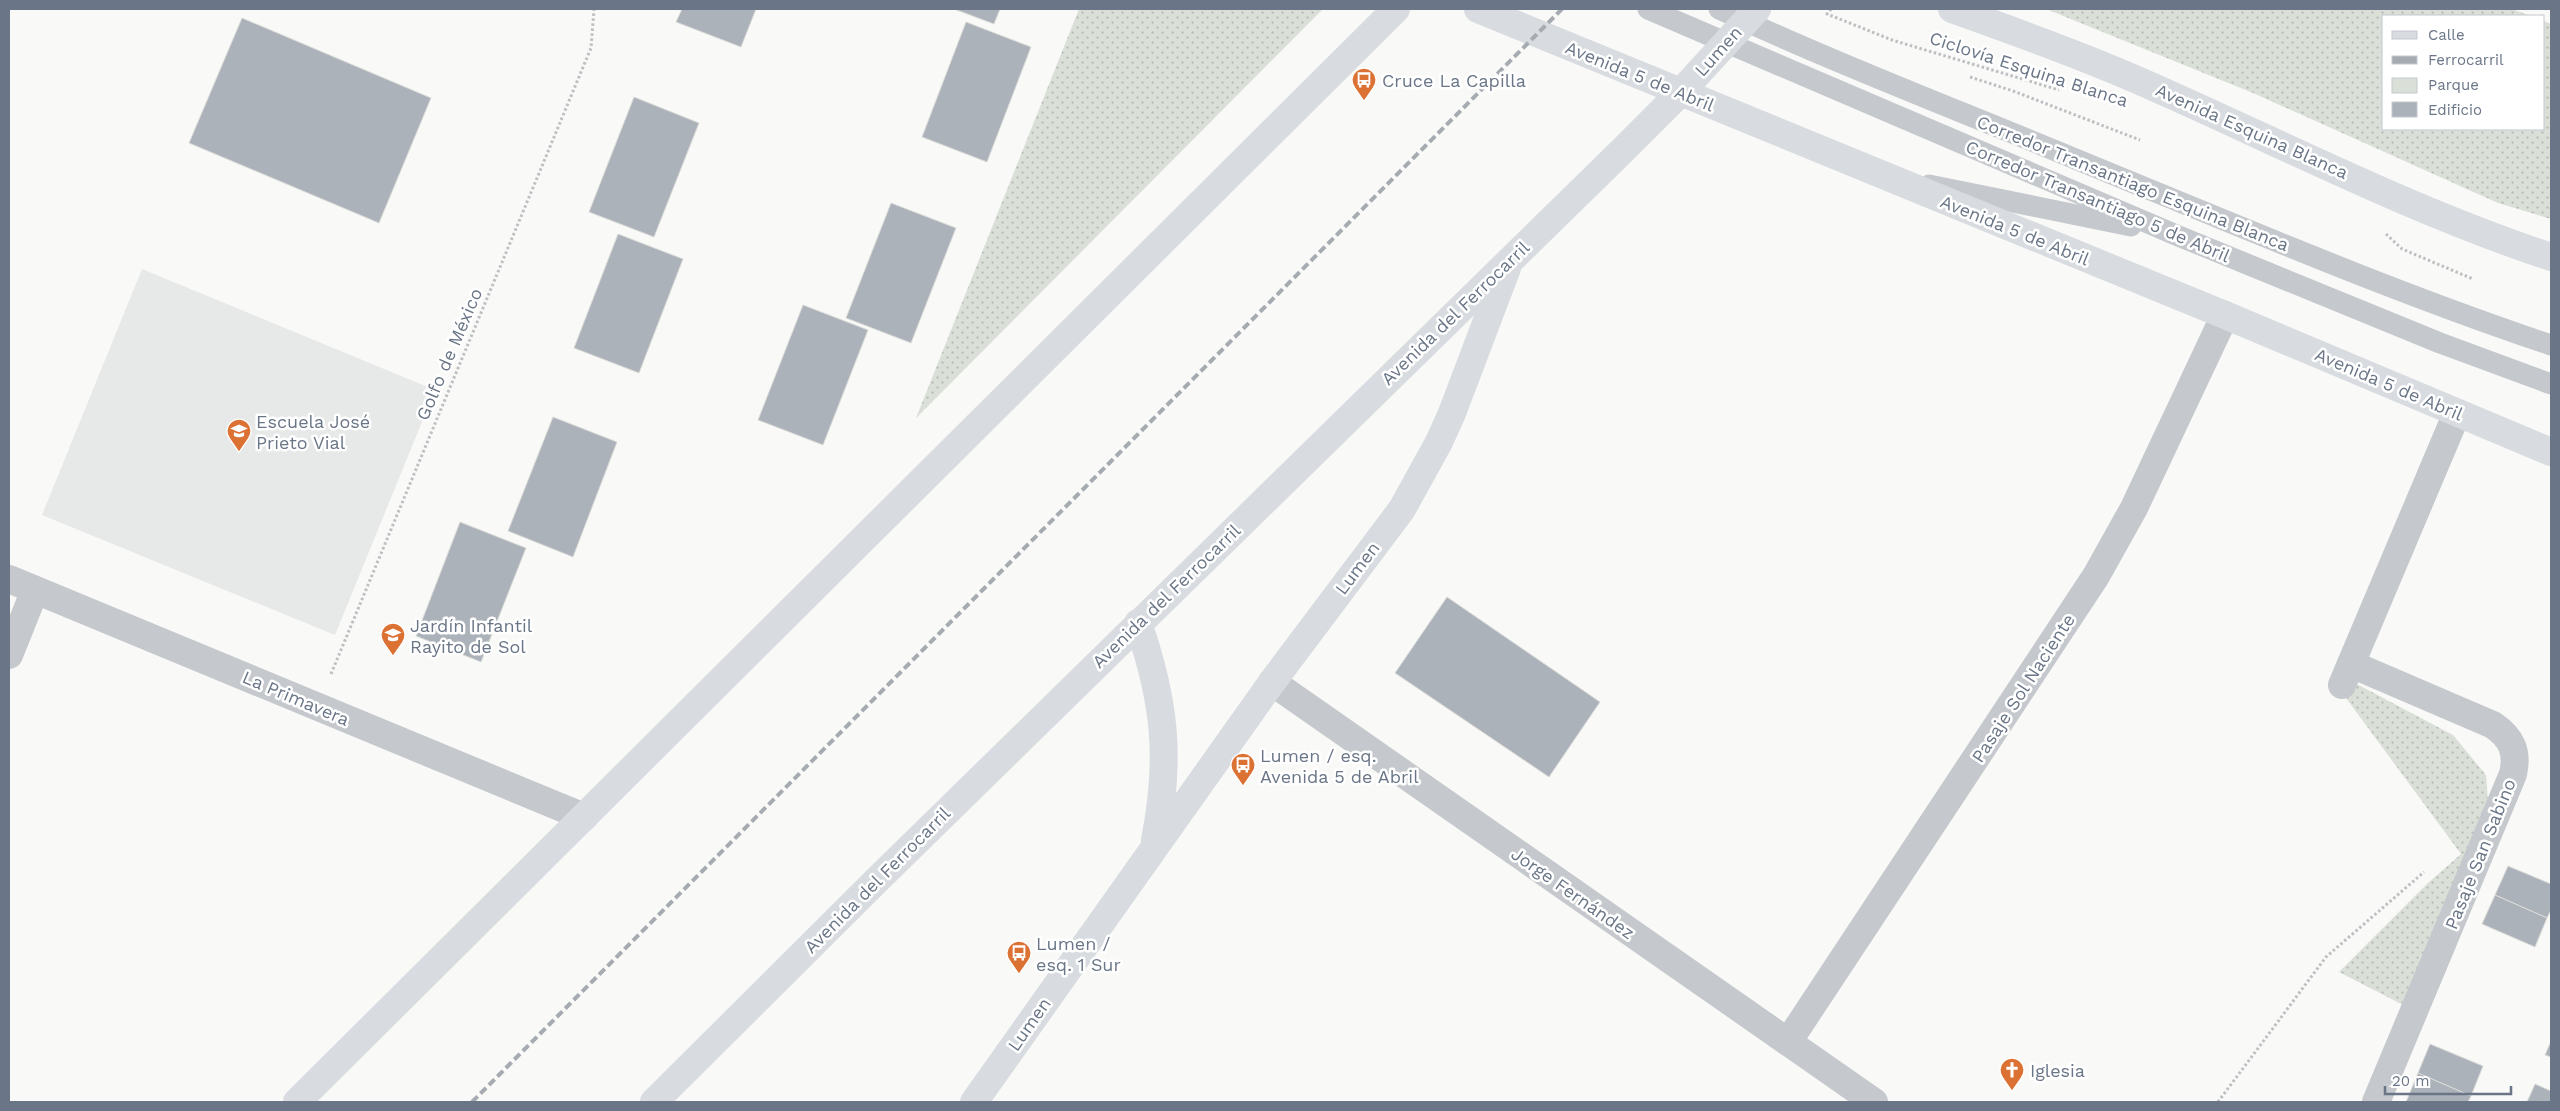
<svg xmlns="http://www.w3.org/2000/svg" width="2560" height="1111" font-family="'Work Sans',sans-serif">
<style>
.built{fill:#e7e8e8}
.green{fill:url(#green-dots)}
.building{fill:#acb2b9;stroke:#dbdbd9}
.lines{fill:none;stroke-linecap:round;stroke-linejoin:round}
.path{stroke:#bdbfc2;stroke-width:3;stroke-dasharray:2.5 2.5;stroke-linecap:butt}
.lane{stroke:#c5c8cc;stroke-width:21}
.street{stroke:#c5c8cc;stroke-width:28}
.secondary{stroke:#d8dbdf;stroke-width:28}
.primary{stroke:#d8dbdf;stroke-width:28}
.rail{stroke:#a6abb1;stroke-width:4;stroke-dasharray:8 4;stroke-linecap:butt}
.labels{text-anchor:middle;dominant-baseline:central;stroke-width:5;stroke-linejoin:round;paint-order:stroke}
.street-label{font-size:18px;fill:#6a7687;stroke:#fff}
.poi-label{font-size:18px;fill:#6a7687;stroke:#fff;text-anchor:start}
</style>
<defs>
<pattern id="green-dots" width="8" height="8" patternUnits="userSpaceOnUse" patternTransform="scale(1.25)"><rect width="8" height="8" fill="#dae0d8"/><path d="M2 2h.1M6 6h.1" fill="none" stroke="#b5bab5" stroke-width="1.8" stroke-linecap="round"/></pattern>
</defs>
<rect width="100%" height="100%" fill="#f9f9f7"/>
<polygon class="built" points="142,269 435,390 335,635 42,515"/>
<g class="green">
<polygon points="1079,9 1323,9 916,418"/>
<polygon points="2046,9 2512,9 2531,16 2384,16 2384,129 2544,129 2544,21 2551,24 2551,219 2498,203 2253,93"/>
<polygon points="2353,682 2453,735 2486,775 2489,816 2403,1005 2339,972 2428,883 2461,854 2346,698"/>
</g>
<g class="building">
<polygon points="682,9 756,9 741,47 676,22"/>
<polygon points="954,9 1000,9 994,24"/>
<polygon points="242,18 431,98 379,223 189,143"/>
<polygon points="966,22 1031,47 987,162 922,137"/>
<polygon points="634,97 699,123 654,237 589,212"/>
<polygon points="891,203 956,228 911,343 846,318"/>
<polygon points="618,234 683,259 639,373 574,348"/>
<polygon points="803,305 868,330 823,445 758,420"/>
<polygon points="553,417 617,442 573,557 508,531"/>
<polygon points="460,522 526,548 481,662 416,636"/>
<polygon points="1447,597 1600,702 1549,777 1395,673"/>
<polygon points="2508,866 2551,884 2551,910 2547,918 2495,895"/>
<polygon points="2495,895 2547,918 2535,947 2482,924"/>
<polygon points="2551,1041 2551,1057 2545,1055"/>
<polygon points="2430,1044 2483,1066 2471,1096 2418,1073"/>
<polygon points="2418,1073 2471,1096 2468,1102 2406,1102"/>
<polygon points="2535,1084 2551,1091 2551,1102 2527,1102"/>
</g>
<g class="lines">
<g class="path">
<polyline points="1831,9 1827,14 1892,40 2059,90"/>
<polyline points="1970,77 2013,91 2140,140"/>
<polyline points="2386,234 2402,249 2473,279"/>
<polyline points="331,674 591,48 594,9"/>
<polyline points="2218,1102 2326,957 2424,872"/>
</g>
<g class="lane">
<polyline points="1648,9 2176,235 2440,343 2551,384"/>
<path d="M1719 9C1839 65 1963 112 2085 163 2239 226 2393 292 2551 345"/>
<polyline points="1929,185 2131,226"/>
</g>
<g class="street">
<polyline points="9,579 584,817"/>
<polyline points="9,655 35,590"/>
<path d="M2351 664 2493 725C2512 738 2518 752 2513 774L2376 1102"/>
<polyline points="1272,682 1874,1102"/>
<polyline points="2342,685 2457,413"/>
<polyline points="1788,1042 2096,576 2134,508 2225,315"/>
</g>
<g class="secondary">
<path d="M1138 623C1165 701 1171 759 1155 840"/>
<polyline points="297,1102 1396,9"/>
<polyline points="654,1102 877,880 1624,149 1680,93 1757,9"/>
<polyline points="974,1102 1272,682 1402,509 1439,442 1452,413 1507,268"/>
</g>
<g class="primary">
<polyline points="1478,9 2225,315 2551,452"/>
<path d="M1952 9C2014 31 2075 53 2135 79 2273 139 2408 210 2551 257"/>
</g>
<polyline class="rail" points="472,1102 1562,9"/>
</g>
<defs>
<symbol id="bus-pin" viewBox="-11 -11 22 30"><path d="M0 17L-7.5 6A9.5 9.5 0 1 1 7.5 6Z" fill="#dc7134" stroke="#fff"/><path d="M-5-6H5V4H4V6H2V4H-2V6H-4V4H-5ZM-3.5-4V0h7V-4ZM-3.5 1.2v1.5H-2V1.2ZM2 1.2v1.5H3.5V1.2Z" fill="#fff"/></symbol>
<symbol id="school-pin" viewBox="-11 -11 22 30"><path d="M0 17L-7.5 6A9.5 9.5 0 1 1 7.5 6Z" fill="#dc7134" stroke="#fff"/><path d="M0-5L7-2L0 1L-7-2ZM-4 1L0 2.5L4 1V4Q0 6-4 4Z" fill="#fff"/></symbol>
<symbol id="church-pin" viewBox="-11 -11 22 30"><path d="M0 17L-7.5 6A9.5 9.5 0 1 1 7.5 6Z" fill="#dc7134" stroke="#fff"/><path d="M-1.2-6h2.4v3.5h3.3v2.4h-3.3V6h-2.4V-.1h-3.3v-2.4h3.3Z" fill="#fff"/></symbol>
</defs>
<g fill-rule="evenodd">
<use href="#bus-pin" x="1350" y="66" width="28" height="38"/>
<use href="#school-pin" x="225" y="417" width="28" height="38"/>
<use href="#school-pin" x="379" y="621" width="28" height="38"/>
<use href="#bus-pin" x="1229" y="751" width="28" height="38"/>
<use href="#bus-pin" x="1005" y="939" width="28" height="38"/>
<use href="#church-pin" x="1998" y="1056" width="28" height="38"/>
</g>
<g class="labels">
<g class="street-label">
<text transform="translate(1718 51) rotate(-48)">Lumen</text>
<text transform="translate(2029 69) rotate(18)">Ciclovía Esquina Blanca</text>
<text transform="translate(1640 76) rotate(22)">Avenida 5 de Abril</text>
<text transform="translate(2252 131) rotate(24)">Avenida Esquina Blanca</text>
<text transform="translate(2133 183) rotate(22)">Corredor Transantiago Esquina Blanca</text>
<text transform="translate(2098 201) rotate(23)">Corredor Transantiago 5 de Abril</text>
<text transform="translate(2015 230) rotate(22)">Avenida 5 de Abril</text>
<text transform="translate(1455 313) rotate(-44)">Avenida del Ferrocarril</text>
<text transform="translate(449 354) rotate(-67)">Golfo de México</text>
<text transform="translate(2389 384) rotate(23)">Avenida 5 de Abril</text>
<text transform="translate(1357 568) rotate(-53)">Lumen</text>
<text transform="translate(1166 596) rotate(-44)">Avenida del Ferrocarril</text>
<text transform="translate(2023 688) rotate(-57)">Pasaje Sol Naciente</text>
<text transform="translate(296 698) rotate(23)">La Primavera</text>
<text transform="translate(2480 854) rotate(-68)">Pasaje San Sabino</text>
<text transform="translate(877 880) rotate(-45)">Avenida del Ferrocarril</text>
<text transform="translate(1573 893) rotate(35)">Jorge Fernández</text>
<text transform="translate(1029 1024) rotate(-55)">Lumen</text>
</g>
<g class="poi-label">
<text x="1382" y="80">Cruce La Capilla</text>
<text x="256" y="421">Escuela José<tspan x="256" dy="21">Prieto Vial</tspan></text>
<text x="410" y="625">Jardín Infantil<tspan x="410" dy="21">Rayito de Sol</tspan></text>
<text x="1260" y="755">Lumen / esq.<tspan x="1260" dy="21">Avenida 5 de Abril</tspan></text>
<text x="1036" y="943">Lumen /<tspan x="1036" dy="21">esq. 1 Sur</tspan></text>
<text x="2030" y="1070">Iglesia</text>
</g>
</g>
<rect width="2560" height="1111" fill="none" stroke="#6a7687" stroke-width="20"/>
<rect x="2382" y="15" width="162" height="115" fill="#ffffff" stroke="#c3c8cf"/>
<rect x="2392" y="31" width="25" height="8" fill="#d8dbdf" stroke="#c3c8cf"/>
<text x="2428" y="40" font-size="15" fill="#6a7687">Calle</text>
<rect x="2392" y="56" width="25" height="8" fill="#a6abb1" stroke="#c3c8cf"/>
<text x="2428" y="65" font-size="15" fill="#6a7687">Ferrocarril</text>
<rect x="2392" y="78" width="25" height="15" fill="#dae0d8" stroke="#c3c8cf"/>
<text x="2428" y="90" font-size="15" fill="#6a7687">Parque</text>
<rect x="2392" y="102" width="25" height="15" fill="#acb2b9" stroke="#c3c8cf"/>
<text x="2428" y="115" font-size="15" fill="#6a7687">Edificio</text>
<path d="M2385 1086v8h126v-8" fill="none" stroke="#6a7687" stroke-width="2.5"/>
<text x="2392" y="1086" font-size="15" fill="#6a7687" stroke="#ffffff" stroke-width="4" paint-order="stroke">20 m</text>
</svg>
